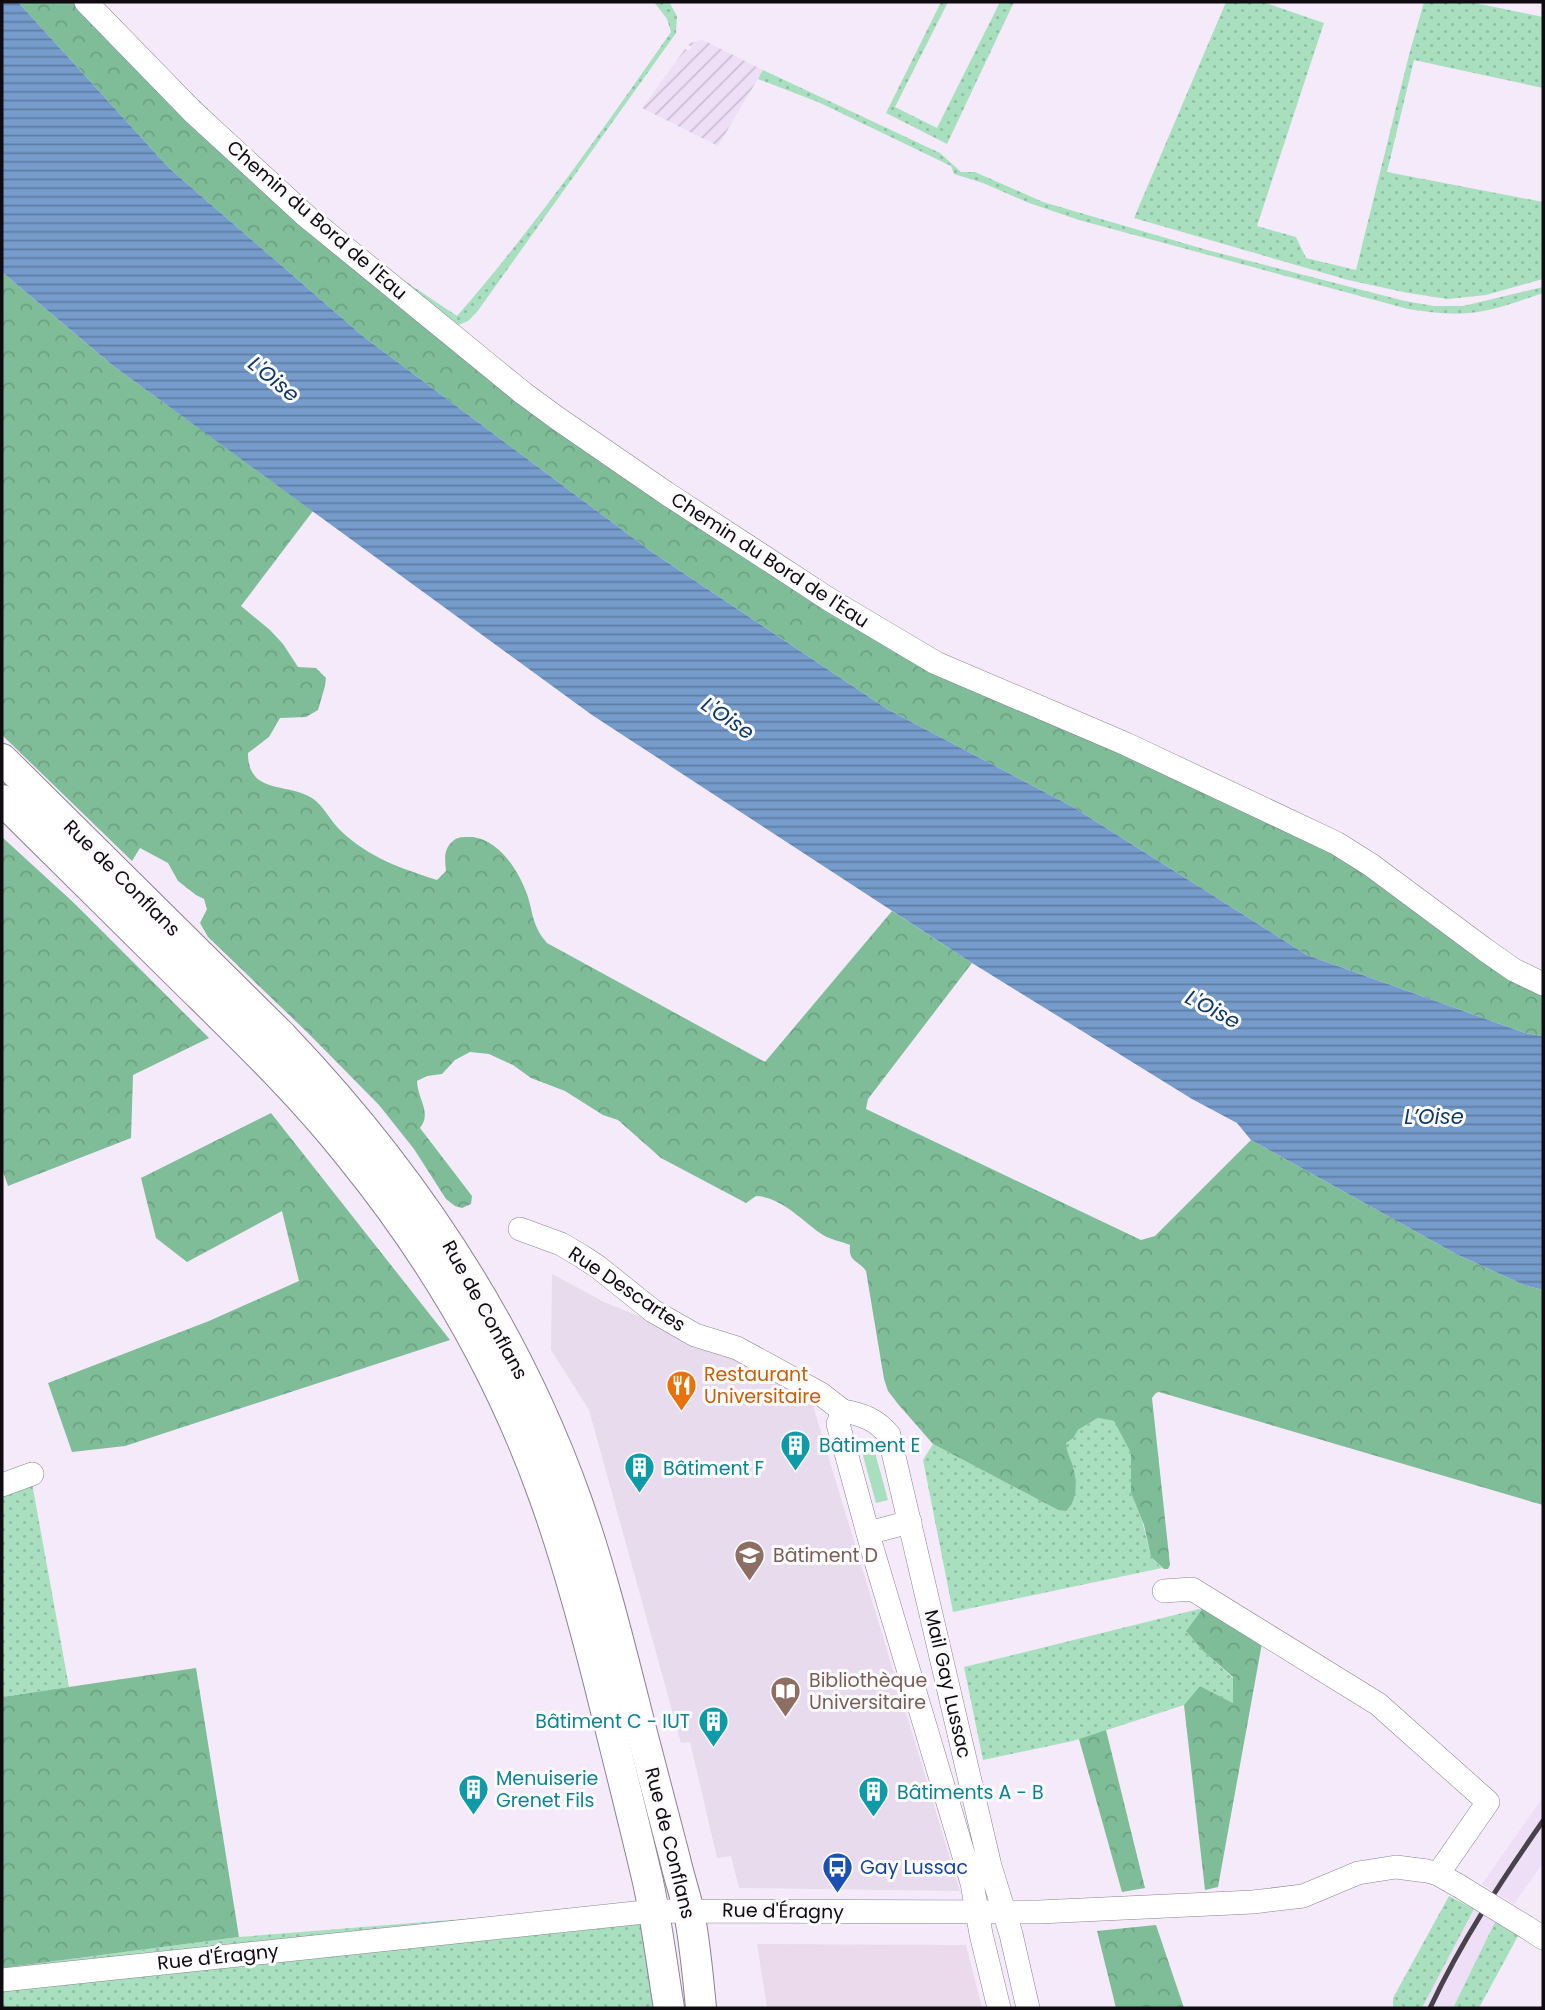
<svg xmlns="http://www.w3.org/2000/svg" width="1545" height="2010" font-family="Poppins,sans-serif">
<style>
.commercial{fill:#ebdaec}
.industrial{fill:url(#industrial-furrows)}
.education{fill:#e8dbee}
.built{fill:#efdff6}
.grass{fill:url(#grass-dots)}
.forest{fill:url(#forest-crowns)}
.garden{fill:#a8e0bf}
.water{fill:url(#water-rules)}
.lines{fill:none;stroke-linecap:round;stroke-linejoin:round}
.minor-casing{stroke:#8d8291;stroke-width:24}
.major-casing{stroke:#8d8291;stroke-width:32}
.minor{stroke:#fff;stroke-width:23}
.major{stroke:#fff;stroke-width:30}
.rail{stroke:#48424a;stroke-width:5}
.minor-bridge-casing{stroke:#8d8291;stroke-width:24;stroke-linecap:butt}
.minor-bridge{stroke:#fff;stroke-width:23}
.labels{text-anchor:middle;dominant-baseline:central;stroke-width:6;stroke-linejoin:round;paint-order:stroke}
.street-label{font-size:19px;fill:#0f0b10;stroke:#fdfbfe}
.food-label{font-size:19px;fill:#c56008;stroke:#fdfbfe;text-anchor:start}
.culture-label{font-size:19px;fill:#0d838f;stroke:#fdfbfe;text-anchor:start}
.education-label{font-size:19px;fill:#785e54;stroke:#fdfbfe;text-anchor:start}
.transit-label{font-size:19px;fill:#164399;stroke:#fdfbfe;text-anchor:start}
.water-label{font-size:21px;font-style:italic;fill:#0f3865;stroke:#fdfbfe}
</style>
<defs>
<pattern id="industrial-furrows" width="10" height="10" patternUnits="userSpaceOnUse" patternTransform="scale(1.75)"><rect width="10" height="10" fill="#efdff6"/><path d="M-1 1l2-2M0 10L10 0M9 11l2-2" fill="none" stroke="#ccbed2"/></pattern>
<pattern id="grass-dots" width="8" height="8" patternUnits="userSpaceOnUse" patternTransform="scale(1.75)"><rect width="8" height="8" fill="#a8e0bf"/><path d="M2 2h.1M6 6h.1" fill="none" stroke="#8fbfa3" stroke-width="1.8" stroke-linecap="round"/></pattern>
<pattern id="forest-crowns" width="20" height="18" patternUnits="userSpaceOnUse" patternTransform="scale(1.75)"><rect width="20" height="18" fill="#7fbd99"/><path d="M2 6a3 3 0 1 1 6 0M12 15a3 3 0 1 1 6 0" fill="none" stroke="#6da183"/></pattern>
<pattern id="water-rules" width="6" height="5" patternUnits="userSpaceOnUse" patternTransform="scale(1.75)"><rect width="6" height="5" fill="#759ccb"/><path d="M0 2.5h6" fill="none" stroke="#5e7da3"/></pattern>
</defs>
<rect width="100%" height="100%" fill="#f5eafa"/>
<polygon class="commercial" points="757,1944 966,1945 982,2008 767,2008"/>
<polygon class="industrial" points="703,40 763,70 718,146 642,108 685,49 689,51 692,47 688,45 690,43"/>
<polygon class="education" points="552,1274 604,1302 739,1357 810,1396 960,1891 739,1888 731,1856 717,1858 690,1742 681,1743 589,1410 551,1350"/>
<g class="built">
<polygon points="1543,1797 1543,1863 1514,1904 1482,1884"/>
<polygon points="1474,1909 1495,1922 1453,2008 1422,2008"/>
</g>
<g class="grass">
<path d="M654 2H669L677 16 676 33 477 312 468 321 456 326 287 192 113 16C201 103 290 191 387 267 409 285 434 300 457 316 535 227 603 129 671 32L667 19Z"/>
<polygon points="941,2 948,2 895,107 937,128 1000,2 1014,2 947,144 886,113"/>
<polygon points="1226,2 1263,2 1324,23 1257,226 1296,237 1306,258 1356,270 1409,55 1424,2 1470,2 1543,17 1543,88 1414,60 1387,172 1543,202 1543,279 1486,295 1448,299 1408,293 1348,280 1134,218"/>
<path d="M763 70 940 153 961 172H975L1043 202 1207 250 1405 301 1434 306H1463L1543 287V293C1519 301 1494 311 1469 313 1448 315 1429 312 1408 309L1079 220 1029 203 983 183 954 174 951 166 818 102 758 79Z"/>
<polygon points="1098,1418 1114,1421 1132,1453 1131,1493 1142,1520 1151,1557 1162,1568 953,1612 923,1460 933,1444 1058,1510 1075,1492 1074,1468 1067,1455 1065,1443 1078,1430"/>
<polygon points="32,1483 69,1687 2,1697 2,1492"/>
<polygon points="1203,1608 1186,1631 1203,1651 1233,1678 1233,1703 1200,1686 1184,1705 1073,1741 983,1760 964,1667"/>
<polygon points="1449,1896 1474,1909 1422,2008 1393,2008 1393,1998"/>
<polygon points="632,1908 687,2008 2,2008 2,1968 239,1937 524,1914"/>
<polygon points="1495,1922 1518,1936 1479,2008 1453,2008"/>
</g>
<g class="forest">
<polygon points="18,2 79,2 446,341 507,395 551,428 595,449 825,602 1301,831 1543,987 1543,1036 1525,1033 1307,955 1073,807 887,709 652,552 364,337 169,168"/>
<path d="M2 272 112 365 313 511 241 606 270 630 283 644 298 667 316 668 326 678 325 686 318 710 306 717 280 718 269 737 248 753C248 795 287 782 312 798 324 806 331 822 341 831 368 857 402 869 437 880L446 871C445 860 443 849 453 841 457 836 467 837 473 837 500 841 518 870 527 894 531 905 532 919 538 930 540 935 544 939 547 943L765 1062 892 911 972 963 868 1099 866 1109 1141 1240 1155 1236 1251 1140 1456 1254 1524 1285 1543 1290V1505L1159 1392 1156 1393 1152 1398 1170 1565 1168 1569H1164L1151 1557 1144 1525 1131 1493V1453L1114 1421 1098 1418 1078 1430 1073 1438 1066 1443C1067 1456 1072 1460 1074 1470 1077 1484 1077 1501 1066 1511L1058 1510 933 1444 898 1404 888 1391 884 1379 866 1271C859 1260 848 1263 850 1245 841 1241 831 1240 823 1235 802 1221 782 1197 756 1196L746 1203 661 1158 618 1120 603 1115 565 1091 531 1078 513 1065 489 1054 470 1052 455 1060 442 1074 427 1076 417 1081C418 1101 432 1112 420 1128L472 1196 471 1204 462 1208 455 1206 446 1199 414 1149 379 1105 308 1033 208 937 200 923 207 909 204 899 196 895 178 881 168 863 140 848 132 861 2 735Z"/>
<polygon points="2,837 74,903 209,1038 133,1075 131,1138 8,1186 2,1169"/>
<polygon points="271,1113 450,1340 125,1446 72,1452 48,1383 209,1321 299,1281 282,1211 187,1262 156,1238 141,1178"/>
<polygon points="1203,1608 1262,1643 1218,1887 1205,1890 1184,1705 1200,1686 1233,1703 1233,1677 1203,1651 1186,1631"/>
<polygon points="196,1668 239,1937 2,1968 2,1697"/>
<polygon points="1106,1730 1145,1888 1122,1892 1079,1739"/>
<polygon points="1156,1925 1184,2008 1116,2008 1097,1931"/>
</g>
<polygon class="garden" points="874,1449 888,1500 876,1503 862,1452"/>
<polygon class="water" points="2,2 18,2 169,168 364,337 652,552 887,709 1073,807 1307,955 1525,1033 1543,1036 1543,1290 1524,1285 1456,1254 1251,1140 1237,1123 1192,1099 972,963 592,715 112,365 2,272"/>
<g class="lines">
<defs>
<g id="minor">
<polyline points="86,2 193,112 305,215 523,393 557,418 666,493 830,600 936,663 1126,744 1336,843 1371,865 1484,949 1514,970 1543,984"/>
<polyline points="520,1229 561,1244 583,1257 598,1267 653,1311 695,1335 737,1348 821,1394 843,1411"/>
<polyline points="2,1485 32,1474"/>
<polyline points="868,1533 910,1522"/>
<polyline points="1164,1591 1192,1589 1378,1704 1488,1802 1438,1874"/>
<polyline points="1526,1927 1543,1938"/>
<polyline points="2,1980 654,1911 1039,1912 1253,1902 1303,1896 1358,1873 1396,1867 1427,1871 1438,1874 1459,1886"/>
<path d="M999 2008 981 1934 972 1883 872 1548 842 1438 838 1424 843 1411C862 1414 877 1420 889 1435L990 1866 1011 1934 1028 2008"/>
</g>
<g id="major">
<path d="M2 759 282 1036C410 1170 513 1323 576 1499 603 1575 622 1655 642 1733 653 1775 664 1817 675 1859 679 1877 685 1894 689 1912 695 1943 698 1976 701 2008"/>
<path d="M2 800C64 862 127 924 190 986 246 1041 302 1095 351 1157 433 1258 500 1373 544 1496 570 1568 589 1641 607 1715 621 1771 635 1826 648 1882 657 1923 662 1966 669 2008"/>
</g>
</defs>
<use href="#minor" class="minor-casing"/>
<use href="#major" class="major-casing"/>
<use href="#minor" class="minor"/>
<use href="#major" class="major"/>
<path class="rail" d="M1430 2008C1461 1942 1501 1881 1543 1821"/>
<defs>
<polyline id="minor-bridge" points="1459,1886 1526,1927"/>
</defs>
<use href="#minor-bridge" class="minor-bridge-casing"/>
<use href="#minor-bridge" class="minor-bridge"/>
</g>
<defs>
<symbol id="restaurant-pin" viewBox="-11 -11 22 30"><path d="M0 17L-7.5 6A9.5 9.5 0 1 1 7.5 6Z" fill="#e8710a" stroke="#fdfbfe"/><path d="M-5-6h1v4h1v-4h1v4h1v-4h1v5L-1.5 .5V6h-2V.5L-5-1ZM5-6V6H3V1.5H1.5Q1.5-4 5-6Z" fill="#fff"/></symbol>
<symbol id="building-pin" viewBox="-11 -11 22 30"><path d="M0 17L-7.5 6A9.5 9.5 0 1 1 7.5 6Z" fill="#0f9aa8" stroke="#fdfbfe"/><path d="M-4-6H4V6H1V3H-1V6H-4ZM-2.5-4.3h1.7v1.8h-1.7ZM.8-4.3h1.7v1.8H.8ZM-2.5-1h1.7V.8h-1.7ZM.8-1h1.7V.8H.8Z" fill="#fff"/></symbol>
<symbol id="university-pin" viewBox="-11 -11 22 30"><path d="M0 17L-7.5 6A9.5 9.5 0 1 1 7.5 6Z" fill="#8d6e63" stroke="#fdfbfe"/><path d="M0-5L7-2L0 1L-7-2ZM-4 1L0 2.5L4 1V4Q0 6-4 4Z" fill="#fff"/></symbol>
<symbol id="library-pin" viewBox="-11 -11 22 30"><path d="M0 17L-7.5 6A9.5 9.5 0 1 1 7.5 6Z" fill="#8d6e63" stroke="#fdfbfe"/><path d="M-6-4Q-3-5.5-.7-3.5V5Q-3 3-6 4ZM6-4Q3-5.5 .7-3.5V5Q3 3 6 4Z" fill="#fff"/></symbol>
<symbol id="bus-pin" viewBox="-11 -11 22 30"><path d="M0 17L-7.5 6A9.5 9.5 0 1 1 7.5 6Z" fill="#1a4fb4" stroke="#fdfbfe"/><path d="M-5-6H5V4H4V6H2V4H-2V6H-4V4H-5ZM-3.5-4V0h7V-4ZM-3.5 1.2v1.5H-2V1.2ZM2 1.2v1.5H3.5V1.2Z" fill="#fff"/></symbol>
</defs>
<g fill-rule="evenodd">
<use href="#restaurant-pin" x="664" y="1368" width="35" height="47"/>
<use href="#building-pin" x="778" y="1428" width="35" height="47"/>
<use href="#building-pin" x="622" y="1450" width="35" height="47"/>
<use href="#university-pin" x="732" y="1538" width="35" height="47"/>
<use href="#library-pin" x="768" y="1674" width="35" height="47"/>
<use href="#building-pin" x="696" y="1704" width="35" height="47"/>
<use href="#building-pin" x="456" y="1772" width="35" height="47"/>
<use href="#building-pin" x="856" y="1774" width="35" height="47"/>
<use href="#bus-pin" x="820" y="1850" width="35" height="47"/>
</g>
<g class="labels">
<g class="street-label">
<text transform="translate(317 220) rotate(41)">Chemin du Bord de l'Eau</text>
<text transform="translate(770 560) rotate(33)">Chemin du Bord de l'Eau</text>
<text transform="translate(122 878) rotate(45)">Rue de Conflans</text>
<text transform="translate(627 1289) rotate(34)">Rue Descartes</text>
<text transform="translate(485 1310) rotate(61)">Rue de Conflans</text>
<text transform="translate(948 1684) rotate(77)">Mail Gay Lussac</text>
<text transform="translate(670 1843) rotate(76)">Rue de Conflans</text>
<text transform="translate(783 1911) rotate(1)">Rue d'Éragny</text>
<text transform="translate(218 1957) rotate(-6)">Rue d'Éragny</text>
</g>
<g class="food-label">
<text x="704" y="1374">Restaurant<tspan x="704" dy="22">Universitaire</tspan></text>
</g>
<g class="culture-label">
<text x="819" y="1445">Bâtiment E</text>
<text x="663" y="1468">Bâtiment F</text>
<text x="690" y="1721" text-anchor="end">Bâtiment C - IUT</text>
<text x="496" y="1778">Menuiserie<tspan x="496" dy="22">Grenet Fils</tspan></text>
<text x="897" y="1792">Bâtiments A - B</text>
</g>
<g class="education-label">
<text x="773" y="1555">Bâtiment D</text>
<text x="809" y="1680">Bibliothèque<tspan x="809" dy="22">Universitaire</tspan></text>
</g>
<g class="transit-label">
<text x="860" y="1867">Gay Lussac</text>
</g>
<g class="water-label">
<text transform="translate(274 379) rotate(39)">L'Oise</text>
<text transform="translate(728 718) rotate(34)">L'Oise</text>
<text transform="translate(1213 1009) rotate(28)">L'Oise</text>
<text x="1434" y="1116">L’Oise</text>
</g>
</g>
<rect width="1545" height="2010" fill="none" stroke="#0f0b10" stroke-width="7"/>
</svg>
